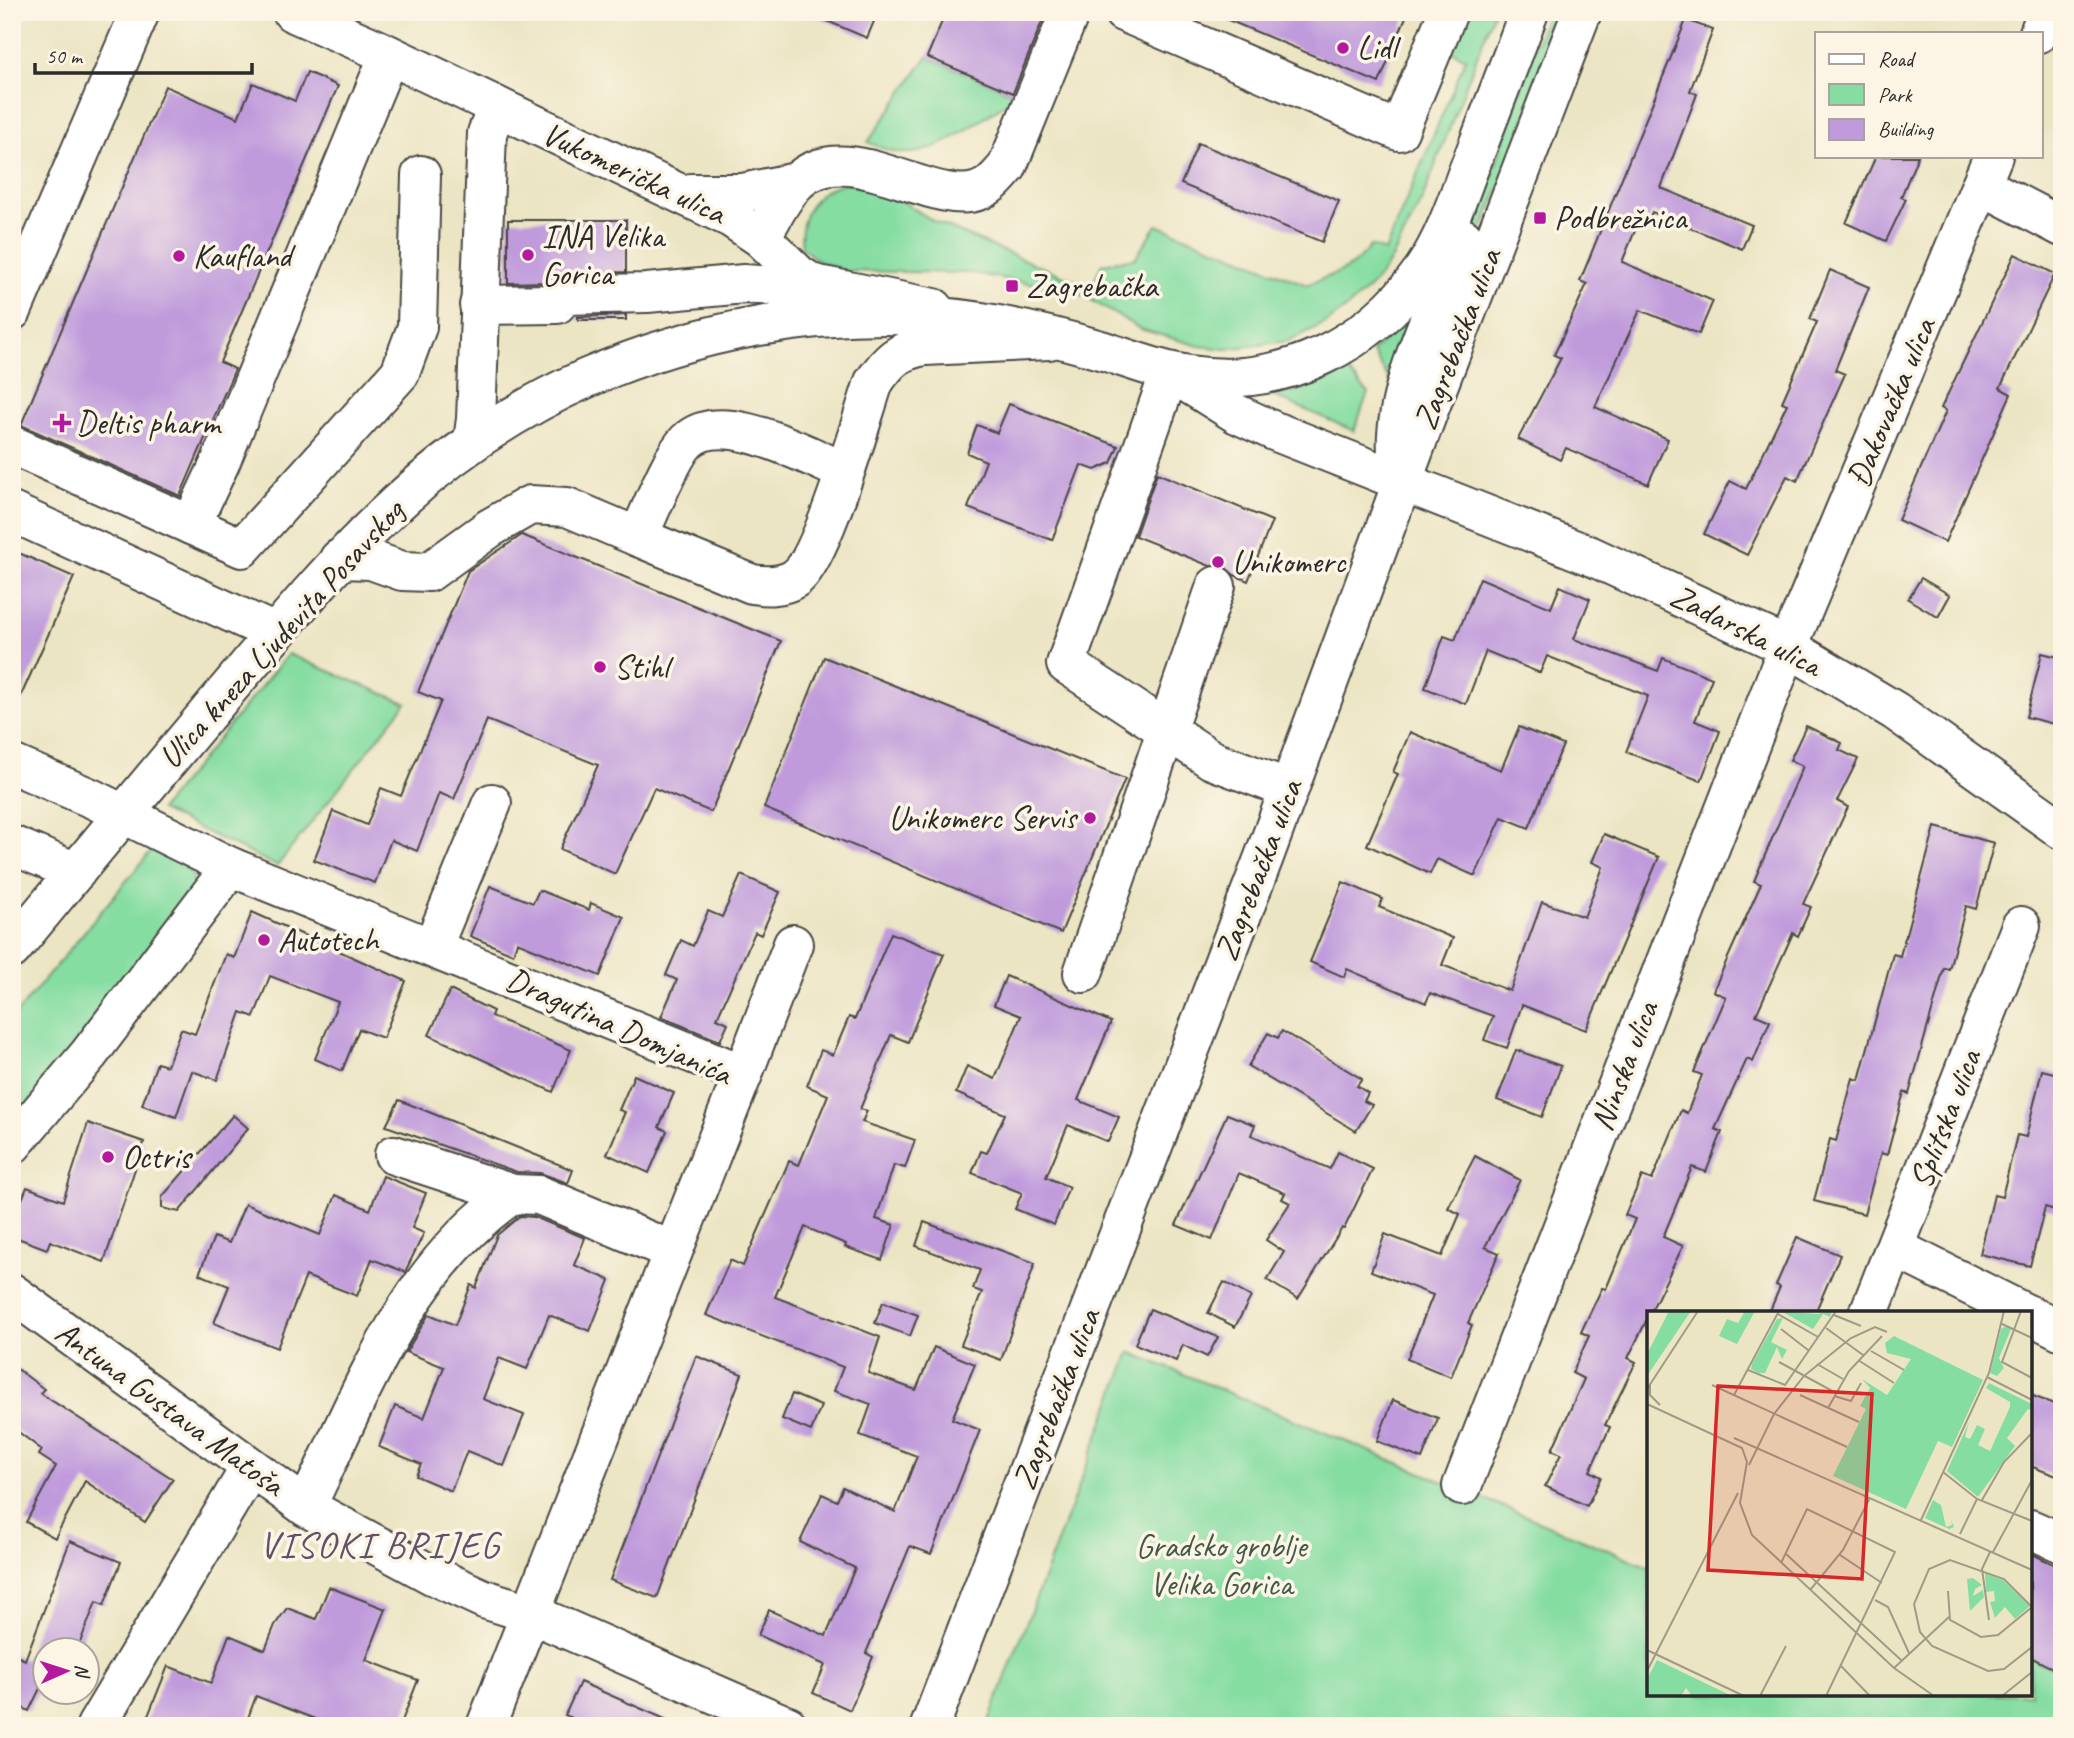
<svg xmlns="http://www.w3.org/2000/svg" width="2074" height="1738" font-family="Caveat,sans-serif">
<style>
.green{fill:#85dda2;stroke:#588466;stroke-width:2}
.building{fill:#c09bdc}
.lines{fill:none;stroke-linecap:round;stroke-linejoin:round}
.minor-casing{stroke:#484742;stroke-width:42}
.major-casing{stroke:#484742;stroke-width:42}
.minor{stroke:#fff;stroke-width:38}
.major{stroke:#fff;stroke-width:38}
.poi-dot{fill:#b5179e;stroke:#fcf5e5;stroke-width:2.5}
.labels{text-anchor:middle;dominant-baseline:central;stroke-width:7;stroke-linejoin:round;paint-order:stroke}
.poi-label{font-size:33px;fill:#2b2b2b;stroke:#fcf5e5;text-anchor:start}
.street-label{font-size:33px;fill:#2b2b2b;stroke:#fcf5e5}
.park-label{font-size:33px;fill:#425849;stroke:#fcf5e5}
.quarter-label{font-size:37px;letter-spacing:2px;fill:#5f5269;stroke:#fcf5e5}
.inset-road{fill:none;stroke:#9f9b87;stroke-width:2}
.view{fill:#d62828;fill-opacity:0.15;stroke:#d62828;stroke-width:3.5}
.inset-edge{fill:none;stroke:#2b2b2b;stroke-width:3.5}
</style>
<rect width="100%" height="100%" fill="#fcf5e5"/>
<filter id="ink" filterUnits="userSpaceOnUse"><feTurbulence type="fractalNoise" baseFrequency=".0143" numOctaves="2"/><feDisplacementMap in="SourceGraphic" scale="14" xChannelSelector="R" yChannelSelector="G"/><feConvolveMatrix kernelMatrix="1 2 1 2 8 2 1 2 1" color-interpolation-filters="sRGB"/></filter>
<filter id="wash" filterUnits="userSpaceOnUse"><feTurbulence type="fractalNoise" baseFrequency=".00686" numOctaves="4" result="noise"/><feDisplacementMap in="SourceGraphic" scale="28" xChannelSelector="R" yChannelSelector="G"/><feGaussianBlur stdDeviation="1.57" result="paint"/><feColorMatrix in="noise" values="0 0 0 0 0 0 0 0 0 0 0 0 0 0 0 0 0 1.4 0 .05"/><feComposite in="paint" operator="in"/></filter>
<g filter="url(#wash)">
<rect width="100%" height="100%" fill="#ece5c4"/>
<g class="green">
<path d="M1458 12H1494L1422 200 1391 260 1373 284 1348 307 1326 323 1288 341 1226 349 1199 346 1140 329 1084 296 1052 287 972 273 845 271 819 261 802 248C797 216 818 182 854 183 887 183 909 209 936 222 987 245 1039 266 1091 287L1102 264 1135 258 1157 225 1307 285C1336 272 1351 273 1370 246L1385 251 1466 58 1445 48Z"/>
<polygon points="1547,12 1566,12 1497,194 1411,392 1484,199"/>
<path d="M927 57 1018 95C989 113 940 155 905 153 892 153 880 147 868 142Z"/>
<polygon points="1416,312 1394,388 1372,351"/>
<polygon points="1345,368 1368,393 1354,431 1271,395 1300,390"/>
<polygon points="288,654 406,703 277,866 160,810"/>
<path d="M163 849C180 861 197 868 194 892L12 1125V1019L152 850Z"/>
<polygon points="1130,1352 1649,1567 1649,1694 2030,1694 2030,1657 2062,1673 2062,1726 987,1726"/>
</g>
<g id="blocks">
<g class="building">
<polygon points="806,12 878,12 867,38"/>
<polygon points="946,12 1046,12 1013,93 927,57"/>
<polygon points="1209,12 1408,12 1379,83"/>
<polygon points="1686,20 1713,30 1690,91 1697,94 1661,188 1752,225 1742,249 1652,212 1647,224 1639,221 1622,262 1713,301 1699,334 1640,310 1595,407 1668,439 1648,484 1566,448 1560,460 1518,439 1561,358 1554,355 1587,284 1580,281"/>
<polygon points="307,72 338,86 220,362 235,369 180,496 21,425 165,86 238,118 253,83 295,101"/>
<polygon points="1198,143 1339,201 1322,242 1181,184"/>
<polygon points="1876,156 1918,156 1901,197 1906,199 1886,241 1846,223"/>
<polygon points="508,220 626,220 626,272 563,273 546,282 508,283"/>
<polygon points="2015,254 2055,274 2000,388 2011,394 1945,542 1898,520 1946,411 1941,408"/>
<polygon points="1830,270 1869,287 1835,370 1845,374 1797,481 1787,476 1747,555 1704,534 1730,481 1746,489 1787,404 1782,402 1817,322 1810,319"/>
<polygon points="626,315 626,320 578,320 578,317"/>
<polygon points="1009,404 1118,446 1111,463 1095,470 1081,465 1052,540 968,508 986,461 967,453 977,425 997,433"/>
<polygon points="1157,473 1272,521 1248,581 1234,575 1224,566 1210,566 1135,536"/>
<polygon points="522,535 781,641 711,812 654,788 615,874 560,849 598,765 487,720 454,799 439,793 417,851 391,840 375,883 314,860 333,811 367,825 381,788 401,796 441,701 418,692 468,571"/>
<polygon points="12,550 74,577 12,716"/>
<polygon points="1480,578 1551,608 1560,586 1590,599 1574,639 1658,671 1663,658 1712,678 1695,721 1720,731 1701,781 1626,752 1648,696 1547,656 1540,673 1486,651 1466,704 1425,688 1444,636 1455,640"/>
<polygon points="1921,578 1950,595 1938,617 1908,599"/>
<polygon points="2042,653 2062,658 2062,726 2026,717"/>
<polygon points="824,657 1125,779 1061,933 764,808"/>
<polygon points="1806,726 1842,743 1839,750 1858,759 1837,801 1848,807 1803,904 1811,907 1798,936 1793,933 1756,1015 1770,1021 1753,1062 1747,1059 1715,1129 1722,1132 1706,1172 1692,1167 1663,1237 1683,1246 1628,1358 1636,1362 1605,1425 1610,1427 1590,1471 1601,1477 1587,1506 1545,1486 1561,1454 1552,1450 1584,1379 1572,1373 1589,1336 1581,1332 1602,1288 1606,1289 1635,1219 1625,1215 1642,1176 1652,1180 1681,1110 1687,1113 1702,1075 1694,1072 1726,997 1713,991 1761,884 1754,881 1803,766 1790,760"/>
<polygon points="1519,727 1563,745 1529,828 1502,817 1475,876 1437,859 1430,874 1367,845 1398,774 1393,772 1410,732 1501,770"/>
<polygon points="1935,827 1994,843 1976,909 1966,906 1949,969 1944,968 1909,1094 1904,1092 1887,1155 1881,1153 1864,1214 1814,1201 1830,1139 1836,1141 1853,1078 1859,1080 1893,954 1900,956"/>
<polygon points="1604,834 1659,857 1586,1030 1522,1005 1507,1048 1484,1040 1493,1016 1430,993 1426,1003 1347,969 1344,977 1310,962 1343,882 1383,899 1379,907 1453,938 1442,965 1510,991 1542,902 1584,917 1603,867 1592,862"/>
<polygon points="741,875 780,892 761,935 755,932 717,1018 728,1023 720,1041 661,1017 677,980 666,975 681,940 693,946 708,911 722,917"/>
<polygon points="490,886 533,903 539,890 589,910 591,903 624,917 600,976 517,942 513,954 470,936"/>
<polygon points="252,912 406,981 383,1038 359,1029 342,1071 315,1059 338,1002 270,976 254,1017 241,1012 217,1080 192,1071 176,1117 142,1105 157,1063 167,1066 181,1029 195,1034 226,954 234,958"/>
<polygon points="891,933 944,954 908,1042 891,1035 860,1109 867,1111 862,1122 915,1140 905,1168 894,1165 876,1219 894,1225 882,1260 845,1247 846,1244 805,1227 775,1297 880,1337 868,1373 916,1390 934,1347 975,1364 952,1419 980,1430 931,1554 910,1546 866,1653 873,1657 850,1710 813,1693 825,1665 758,1635 769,1610 826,1636 855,1568 800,1542 822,1494 837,1501 843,1487 895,1512 917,1456 860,1435 871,1404 834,1391 843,1367 706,1315 730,1260 743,1266 789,1161 799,1165 828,1095 807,1086 821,1050 833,1055 849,1017 855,1019"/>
<polygon points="1006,976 1111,1022 1078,1100 1119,1117 1108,1142 1068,1125 1046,1177 1069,1187 1054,1225 1015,1209 1022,1193 972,1173 981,1151 987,1153 1005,1114 956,1093 967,1066 995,1079 1021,1016 994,1005"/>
<polygon points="450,990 493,1011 491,1016 571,1050 553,1092 429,1035"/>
<polygon points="1282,1031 1362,1079 1357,1086 1368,1093 1364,1101 1372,1105 1356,1131 1248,1066 1268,1033 1278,1038"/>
<polygon points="1516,1050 1561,1066 1542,1117 1497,1100"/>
<polygon points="2042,1070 2062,1075 2062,1184 2055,1210 2045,1207 2030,1266 1980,1254 1994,1195 2002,1197 2017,1135 2026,1137"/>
<polygon points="634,1075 674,1093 659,1127 667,1131 649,1173 607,1154 625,1112 619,1110"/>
<polygon points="399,1100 573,1170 568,1183 540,1173 517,1172 386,1126"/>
<polygon points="1227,1114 1255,1125 1251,1135 1330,1169 1338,1152 1373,1169 1344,1229 1342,1228 1298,1299 1267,1280 1284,1252 1266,1240 1290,1203 1282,1199 1285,1193 1239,1173 1212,1240 1176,1225"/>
<polygon points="233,1115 248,1128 179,1212 162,1208 162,1197"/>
<polygon points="88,1123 144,1142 104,1262 50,1241 47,1249 12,1236 12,1224 27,1187 63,1201"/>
<polygon points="1475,1156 1520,1180 1485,1247 1499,1253 1468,1323 1472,1325 1451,1377 1407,1359 1433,1295 1371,1271 1385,1234 1442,1256 1460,1214 1448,1208"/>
<polygon points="383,1176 426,1193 412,1228 424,1233 405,1272 372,1259 357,1296 306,1276 277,1348 214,1323 229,1286 199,1274 214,1237 229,1243 245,1204 320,1235 336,1195 370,1210"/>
<polygon points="520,1216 534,1217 585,1238 574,1265 610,1280 590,1331 549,1315 527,1369 499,1358 483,1399 524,1415 504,1466 467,1451 451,1491 416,1476 421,1464 379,1447 395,1406 424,1418 444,1367 406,1352 409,1347 429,1314 455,1325 471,1285 476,1288 497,1235"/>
<polygon points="924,1222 1035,1263 1001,1360 961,1345 982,1292 973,1289 980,1270 916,1246"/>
<polygon points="1797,1237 1840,1255 1815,1313 1769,1313 1780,1287 1776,1285"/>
<polygon points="1224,1282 1251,1297 1235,1327 1208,1313"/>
<polygon points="883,1302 918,1315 910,1336 875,1323"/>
<polygon points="1150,1309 1218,1337 1207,1357 1183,1345 1176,1361 1135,1344"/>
<polygon points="696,1356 742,1374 657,1598 610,1580"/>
<polygon points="12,1365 44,1389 40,1393 173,1479 145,1522 85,1481 55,1538 26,1522 56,1466 39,1455 42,1450 12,1427"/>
<polygon points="792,1394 821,1406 811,1431 782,1419"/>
<polygon points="2030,1395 2062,1407 2062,1478 2030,1466"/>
<polygon points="1393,1400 1438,1418 1422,1459 1377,1441"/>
<polygon points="70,1541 121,1562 104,1605 96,1602 77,1650 46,1650 46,1676 29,1711 12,1703 12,1654 25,1660"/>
<polygon points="2030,1553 2062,1568 2062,1673 2030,1657"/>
<polygon points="329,1587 386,1609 366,1660 418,1680 400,1726 333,1726 256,1696 245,1726 144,1726 168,1666 211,1683 229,1635 265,1650 275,1625 287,1608 316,1619"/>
<polygon points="580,1682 681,1726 590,1726 565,1715"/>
</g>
</g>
</g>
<g filter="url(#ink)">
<use href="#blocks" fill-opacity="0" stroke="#484742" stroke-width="2"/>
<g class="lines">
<defs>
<g id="minor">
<polyline points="292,12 379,50 731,218 761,238 799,275 813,284 934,308"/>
<polyline points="1123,12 1399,131 1448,12"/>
<polyline points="2039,33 2047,12"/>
<polyline points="389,55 220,463 191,525 242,548 400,373 417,327 421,175"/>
<polyline points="1981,185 2062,227"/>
<polyline points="691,193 742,193 796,182"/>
<path d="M761 238C772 219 781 198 796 183 845 133 931 208 978 191 991 187 998 177 1007 167L1070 12"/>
<polyline points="479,305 557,304 564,295 647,293 744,284 822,289"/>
<polyline points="12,311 140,12"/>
<polyline points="473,441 476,419 487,133 497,108"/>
<polyline points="12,445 191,525"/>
<polyline points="12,512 275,633"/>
<path d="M638 537 752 584C766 586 781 587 794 579 822 562 861 420 874 382 888 361 899 350 925 346L1049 340"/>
<path d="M339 559 371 560 402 571 429 572 490 528 530 505 567 507 638 537C650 513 670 458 687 441 722 407 806 456 844 471"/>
<polyline points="12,764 93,799 231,867 743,1074 486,1726"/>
<polyline points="1289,789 1212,760 1066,664 1170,372 1237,414 1274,431 1591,556 1788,647 1895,711 2062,830"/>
<polyline points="12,845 76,872"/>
<polyline points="433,946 492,803"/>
<polyline points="1083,973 1216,586"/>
<polyline points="743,1074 793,944"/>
<polyline points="12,1145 89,1054 231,867"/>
<polyline points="394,1155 513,1194 539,1195 673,1251"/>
<polyline points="1895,1248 2025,1313"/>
<polyline points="12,1293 306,1507 434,1576 484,1599 532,1614 788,1726"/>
<polyline points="1869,1313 2021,926"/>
<polyline points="2030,1315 2062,1331"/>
<polyline points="1462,1486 1788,647 1993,156"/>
<path d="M306 1507C360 1396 407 1266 513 1194"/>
<polyline points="2030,1529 2062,1543"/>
<polyline points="96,1726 250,1468"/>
</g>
<g id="major">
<path d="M1400 470C1382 410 1440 297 1463 238"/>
<path d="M12 949C84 862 156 774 229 688 339 558 426 449 587 378 697 330 818 308 938 317 993 321 1050 335 1104 351 1132 360 1160 371 1190 375 1282 389 1370 345 1423 270 1443 241 1456 204 1468 171 1489 118 1509 65 1529 12"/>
<polyline points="930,1726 1264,857 1427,415 1582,12"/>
</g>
</defs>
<use href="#minor" class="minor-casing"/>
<use href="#major" class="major-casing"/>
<use href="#minor" class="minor"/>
<use href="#major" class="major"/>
</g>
</g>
<g class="poi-dot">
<circle cx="1343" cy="48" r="7"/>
<rect x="1533" y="211" width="14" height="14" rx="3.5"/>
<circle cx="528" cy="255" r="7"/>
<circle cx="179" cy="256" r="7"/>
<rect x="1005" y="279" width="14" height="14" rx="3.5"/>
<path d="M58.5 412.5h7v7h7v7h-7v7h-7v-7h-7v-7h7z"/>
<circle cx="1218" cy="562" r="7"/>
<circle cx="600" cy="667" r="7"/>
<circle cx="1090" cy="818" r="7"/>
<circle cx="264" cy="940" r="7"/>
<circle cx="108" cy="1157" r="7"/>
</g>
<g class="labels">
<g class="poi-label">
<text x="1357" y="48">Lidl</text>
<text x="1554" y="218">Podbrežnica</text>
<text x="542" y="236">INA Velika<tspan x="542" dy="38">Gorica</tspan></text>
<text x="193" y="256">Kaufland</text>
<text x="1026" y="286">Zagrebačka</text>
<text x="76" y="423">Deltis pharm</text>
<text x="1232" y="562">Unikomerc</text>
<text x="614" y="667">Stihl</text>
<text x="1076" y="818" text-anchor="end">Unikomerc Servis</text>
<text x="278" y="940">Autotech</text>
<text x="122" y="1157">Octris</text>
</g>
<g class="street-label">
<text transform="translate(634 173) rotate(25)">Vukomerička ulica</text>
<text transform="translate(1457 339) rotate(-69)">Zagrebačka ulica</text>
<text transform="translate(1891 402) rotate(-67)">Đakovačka ulica</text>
<text transform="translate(1746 630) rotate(27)">Zadarska ulica</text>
<text transform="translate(281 634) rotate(-48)">Ulica kneza Ljudevita Posavskog</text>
<text transform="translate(1258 870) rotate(-69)">Zagrebačka ulica</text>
<text transform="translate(619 1026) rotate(24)">Dragutina Domjanića</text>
<text transform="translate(1624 1066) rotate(-69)">Ninska ulica</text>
<text transform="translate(1945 1119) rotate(-69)">Splitska ulica</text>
<text transform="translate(1056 1399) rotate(-69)">Zagrebačka ulica</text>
<text transform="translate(170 1408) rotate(36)">Antuna Gustava Matoša</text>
</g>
<g class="park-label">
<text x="1221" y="1546">Gradsko groblje<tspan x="1221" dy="38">Velika Gorica</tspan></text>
</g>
<g class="quarter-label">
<text x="380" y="1544">VISOKI BRIJEG</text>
</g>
</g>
<g transform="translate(1647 1311)">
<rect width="385" height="385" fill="#ece5c4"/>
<path d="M22 0H44L0 65V43ZM98 0H108L90 33 72 25 80 8 91 12ZM134 0 170 3 185 0 183 6 176 3 166 18ZM136 7 124 31 140 39 135 48 130 36 118 62H111L104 58 105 53 130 8ZM359 15 364 18 352 47 357 57 350 65 343 62 354 18ZM247 25 336 69 305 136 291 130 259 198 186 165 219 98 213 95 223 77 215 68 240 84 264 48 240 42 238 32ZM342 72 385 93V100L381 98 360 127 368 135 331 186 300 160 322 111 318 126 323 128 330 114 338 118 331 134 343 140 363 96V91L339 77ZM286 189 294 194 299 216 305 214 304 209 307 216 302 218 278 207ZM338 262 356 269 383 295 368 308 358 296 348 307 343 291 348 290 347 280 339 281ZM326 267 335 274 328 278 326 285 336 279 337 286 323 300 320 268ZM10 349 85 385H45L39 377 34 385H0V368Z" fill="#85dda2"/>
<path class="inset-road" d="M374 0 355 51 385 67M131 3 171 26M187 4 214 15M353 12 385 27M179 17 216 44M134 18 161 39M224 40 257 59M211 49 247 72M132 51 189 82M170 53 196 68M101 59 138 74 189 0M340 66 385 89M3 73V84L13 94M65 74 200 136M0 78 51 0M87 84 132 0M153 84 212 111M187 85 204 90 214 72M0 93 95 137 100 151 93 192 105 224 247 357 287 385M181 97 202 60 235 25M87 127 385 259M102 154 127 103 157 65 204 27 228 16 240 21M296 161 330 188 385 210M335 189 357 151 385 122M274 209 342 62 357 0M313 223 330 188M346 241 385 169M139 243 254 349M193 244 235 272M134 252 160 198 248 241 179 385M164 278 196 239 223 187M301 280 303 309 334 326 351 324 385 296M228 289 241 296 262 342M385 296 357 268 303 249 282 258 267 293 273 321 285 335 341 360 357 358 385 336M342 309 335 258 343 241M0 339 97 385M194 355 223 385M247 357 302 306M0 360 91 182M113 385 139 335M355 385 385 361"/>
<path class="view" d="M71 75 225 83 215 268 61 259Z"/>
<rect width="385" height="385" class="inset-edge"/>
</g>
<rect width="2074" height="1738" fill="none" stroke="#fcf5e5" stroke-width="42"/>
<rect x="1815" y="32" width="228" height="126" fill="#fcf5e5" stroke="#a8a49b" stroke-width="2"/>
<rect x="1829" y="54" width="35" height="10" fill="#ffffff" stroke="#a8a49b" stroke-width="2"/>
<text x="1878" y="66" font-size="21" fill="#2b2b2b">Road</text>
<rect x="1829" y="84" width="35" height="21" fill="#85dda2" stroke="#a8a49b" stroke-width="2"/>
<text x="1878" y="102" font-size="21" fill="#2b2b2b">Park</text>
<rect x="1829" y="119" width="35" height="21" fill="#c09bdc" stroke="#a8a49b" stroke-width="2"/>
<text x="1878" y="136" font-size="21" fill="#2b2b2b">Building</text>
<g transform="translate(66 1671) rotate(87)"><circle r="33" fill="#fcf5e5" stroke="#a8a49b" stroke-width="2"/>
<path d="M0-5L12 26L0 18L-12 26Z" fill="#b5179e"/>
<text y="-10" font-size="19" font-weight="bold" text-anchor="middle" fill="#2b2b2b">N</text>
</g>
<path d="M35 63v10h217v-10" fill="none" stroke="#2b2b2b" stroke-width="3.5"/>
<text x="46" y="63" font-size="21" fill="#2b2b2b" stroke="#fcf5e5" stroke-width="5" paint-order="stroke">50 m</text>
</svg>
